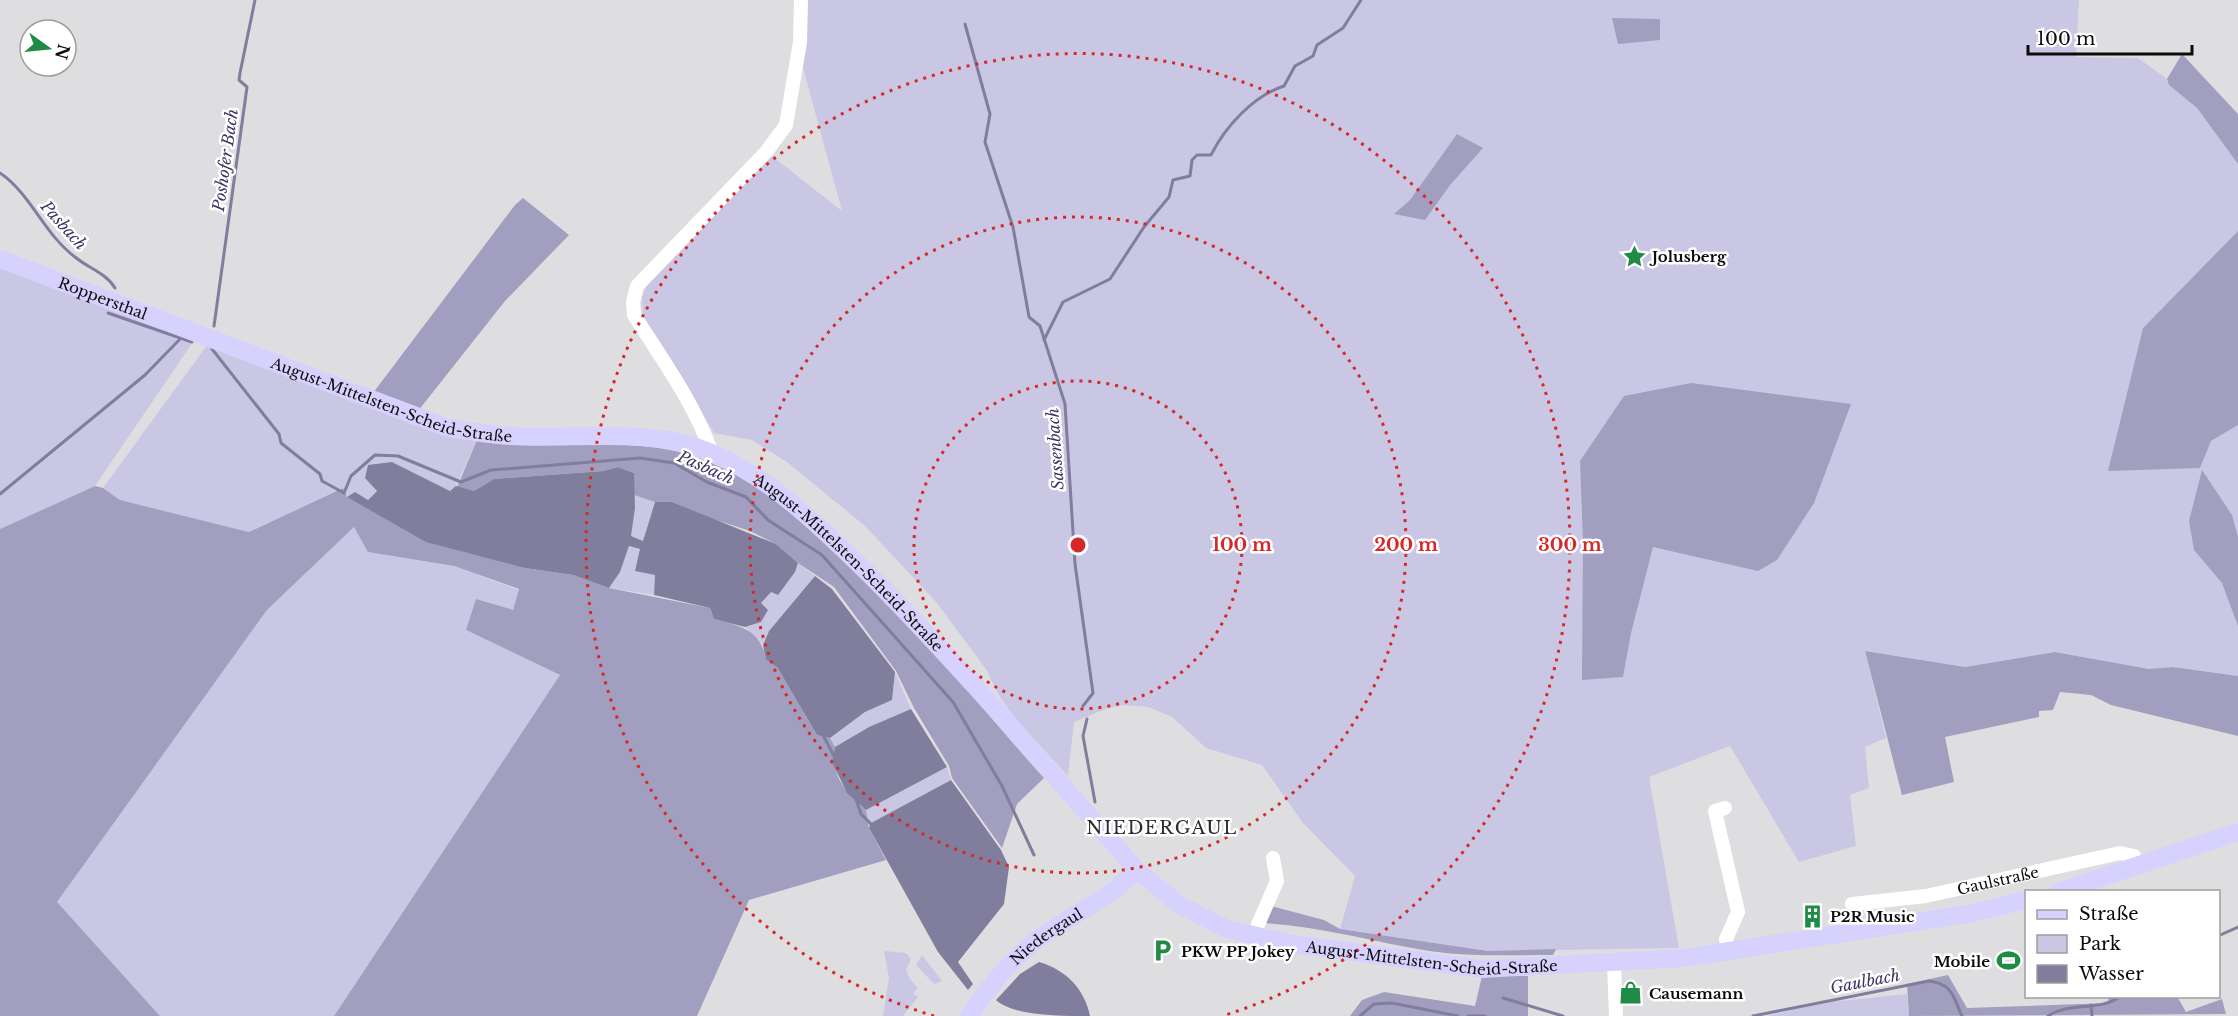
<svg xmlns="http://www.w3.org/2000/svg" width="2238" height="1016" font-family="'Libre Baskerville',serif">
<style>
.green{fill:#cac7e4}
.forest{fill:#a29ebf}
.water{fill:#817d9c}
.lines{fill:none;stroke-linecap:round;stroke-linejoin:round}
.stream{stroke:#817d9c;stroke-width:3}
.minor{stroke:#fff;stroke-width:14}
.major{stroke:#d7d1fe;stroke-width:18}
.ring{fill:none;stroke:#d62828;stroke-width:3;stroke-dasharray:3 6}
.labels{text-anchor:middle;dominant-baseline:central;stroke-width:5;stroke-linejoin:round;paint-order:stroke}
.poi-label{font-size:15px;font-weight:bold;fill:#0c0c0d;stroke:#fff;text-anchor:start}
.street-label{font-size:15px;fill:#0c0c0d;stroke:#fff}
.water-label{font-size:16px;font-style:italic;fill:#3e3562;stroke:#fff}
.quarter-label{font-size:18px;letter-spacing:1.5px;fill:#2b2b2d;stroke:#fff}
.centre{fill:#d62828;stroke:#fff;stroke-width:3}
.ring-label{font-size:18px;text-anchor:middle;font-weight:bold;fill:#d62828;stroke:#fff;stroke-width:5;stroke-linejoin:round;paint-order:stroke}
</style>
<rect width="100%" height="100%" fill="#dedee1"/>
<g class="green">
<path d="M807 0H2079L2076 57 2138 58 2167 79 2169 85 2197 108 2238 164V231L2143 328 2109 470 2199 468 2211 441 2238 425V676L2173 667 2149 669 2055 652 1965 667 1865 651 1886 738 1865 747 1869 788 1850 795 1856 846 1799 862 1730 746 1649 777 1679 948 1488 951 1340 929 1355 876 1303 823 1262 765 1206 748 1172 717 1148 707 1124 705 1108 708 1074 722 1068 776C1040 744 1002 712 988 672L937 603 865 526 787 462 752 440 714 433 643 316 642 298 646 286 772 156 842 211 802 64Z"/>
<polygon points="0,268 195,339 95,486 0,529"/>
<polygon points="208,344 478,438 456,486 450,491 392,462 377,491 367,500 355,493 347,497 342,488 249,532 120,500 103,488"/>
<polygon points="634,495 655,502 643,541 631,536"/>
<polygon points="354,527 369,552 454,566 519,590 513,610 466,630 560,675 334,1016 160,1016 57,902 267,610"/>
<polygon points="629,546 641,549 655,575 654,595 609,588 620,572"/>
<polygon points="798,563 815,576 769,631 763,645 745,627 761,622 761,603 771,592 777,595 795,572"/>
<polygon points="895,672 911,709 869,727 835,747 830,738 865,712 892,700"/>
<polygon points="947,767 951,780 871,823 869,828 866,810"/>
<polygon points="884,951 906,953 911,959 906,970 910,979 918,988 913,993 918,997 903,1016 883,1016 889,978"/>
<polygon points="922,955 942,981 934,984 916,965"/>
<polygon points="1907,994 1909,1016 1768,1016 1820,1003"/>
</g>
<g class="forest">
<polygon points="1612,18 1660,19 1660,40 1618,44"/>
<polygon points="2182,54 2238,114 2238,164 2197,108 2169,85 2167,79"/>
<polygon points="1457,134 1483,148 1450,185 1425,220 1394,214 1410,200"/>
<polygon points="523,198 569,235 505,301 418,411 373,393 515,205"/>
<polygon points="2238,231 2238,425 2211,441 2200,468 2108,471 2143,328"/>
<polygon points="1691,383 1851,404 1814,503 1777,560 1758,571 1653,547 1631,633 1623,677 1582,680 1583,541 1580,461 1624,396"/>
<path d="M478 438C528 440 577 440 627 445 642 446 658 447 672 450 811 481 950 675 1044 778L1017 804 1002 848 952 778 949 766 914 708 896 671 834 587 798 563 776 544 750 531 710 518 672 502H655L634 495V473L618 467 603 471 494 479 474 491 457 487Z"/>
<polygon points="2202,470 2232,515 2238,537 2238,626 2222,583 2194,550 2189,521"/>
<path d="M95 486 103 488 120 500 249 532 343 488 347 497 525 568 573 575 609 588 710 608 714 619C740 626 761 629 766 660L777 667 817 735 830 738 835 747C830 775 846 793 866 810L869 828 886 860 749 900 697 1016H334L560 675 466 630 476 599 513 610 519 589 454 566 368 552 354 527 267 610 57 902 160 1016H0V529Z"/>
<polygon points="1865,651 1965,667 2055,652 2149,669 2173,667 2238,676 2238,736 2111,705 2091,695 2060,692 2053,710 2039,711 2039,717 1945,737 1954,782 1902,795"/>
<path d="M1271 906 1324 920 1340 929 1488 951 1556 949 1553 955C1512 955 1470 957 1429 951 1374 942 1319 926 1262 923Z"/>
<polygon points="1948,975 1967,1008 2109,1003 2108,997 2177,996 2186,1012 2222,999 2226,1014 1909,1016 1907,984"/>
<polygon points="1482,976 1528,976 1528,1016 1350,1016 1362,1000 1384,992 1475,1006"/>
</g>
<g class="water">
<polygon points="392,462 450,491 456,486 474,491 494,479 603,471 618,467 634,473 635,508 631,536 643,541 655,502 672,502 776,544 798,563 795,572 778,595 771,592 761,603 768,610 761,622 745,627 714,619 710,608 654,595 655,575 635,571 640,549 629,546 620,572 609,588 573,575 525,568 426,542 347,497 355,492 368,500 377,491 365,478 368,465"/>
<polygon points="815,576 832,589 895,672 892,700 865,712 830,738 817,735 777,667 766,660 763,645 769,631"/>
<polygon points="911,709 947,767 866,810 847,793 832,762 835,747 869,727"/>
<polygon points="951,780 1001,850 1009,867 1004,904 958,962 973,984 968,990 938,952 869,828 871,823"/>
<path d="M1039 962C1066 970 1084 988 1090 1016 1061 1016 1013 1016 996 1000L1020 974Z"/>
</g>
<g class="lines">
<g class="stream">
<polyline points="965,24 990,114 985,142 1013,227 1029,317 1040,326 1065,404 1075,564 1093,693 1083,706"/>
<path d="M0 173C31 194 44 234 75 257 88 268 106 273 115 288"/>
<polyline points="108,313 192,342"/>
<polyline points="214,326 247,87 239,80 240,73 255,0"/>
<path d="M1044 340 1063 302 1110 279 1144 227 1169 197 1173 180 1190 176 1192 160 1197 155H1211C1225 127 1253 96 1284 86L1295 66 1313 56 1317 45 1343 28 1361 0"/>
<polyline points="212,349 279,434 281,443 320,474 322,481 344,493 351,476 375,455 398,456 461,482 491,470 640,458 674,463 707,482 746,497 768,520 822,555 953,702 1002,786 1034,855"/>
<polyline points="0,494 145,375 181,338"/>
<polyline points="1087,719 1083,736 1095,802"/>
<polyline points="823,735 834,756"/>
<polyline points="856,799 861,814 873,826"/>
<polyline points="2218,936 2238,927"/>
<polyline points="1503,998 1563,1016"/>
<polyline points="2091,1005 2092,1016"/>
<polyline points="1360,1016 1374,1004 1392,1003 1458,1016"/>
<polyline points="1468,1016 1485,1016"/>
<path d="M1753 1016 1929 981C1953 984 1953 997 1962 1016"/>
<path d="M2048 1016C2071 1001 2100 1012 2121 996"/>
</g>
<g class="minor">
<path d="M712 453C694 403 662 359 634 315L633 302 637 286 766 152 786 125 800 42 801 0"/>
<polyline points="1725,808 1715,811 1738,912 1726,939 1728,952"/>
<path id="s1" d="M1852 904 1926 896 2120 853 2134 856 2137 864"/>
<polyline points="1253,936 1277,881 1273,858"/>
<polyline points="1614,964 1616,1016"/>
</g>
<g class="major">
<path id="s2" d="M0 259 448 428C468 431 490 435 510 436 576 440 650 426 712 453 775 480 828 534 876 581 967 673 1051 773 1137 870L1178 904 1227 929 1293 944 1482 969 1684 958 1973 913 2026 900"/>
<polyline points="2058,892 2238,832"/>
<path id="s3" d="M969 1016C989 986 1012 958 1041 937 1073 914 1110 898 1137 870"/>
</g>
</g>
<g class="ring">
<circle cx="1078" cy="545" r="164"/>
<circle cx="1078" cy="545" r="328"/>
<path d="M934 1016A492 492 0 1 1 1222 1016"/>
</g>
<defs>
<symbol id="sight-bare" viewBox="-9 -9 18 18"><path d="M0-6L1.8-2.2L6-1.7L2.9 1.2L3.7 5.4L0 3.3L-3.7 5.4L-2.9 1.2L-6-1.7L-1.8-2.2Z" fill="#1e8c44" stroke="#fff" stroke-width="2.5" paint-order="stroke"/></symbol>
<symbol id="building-bare" viewBox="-9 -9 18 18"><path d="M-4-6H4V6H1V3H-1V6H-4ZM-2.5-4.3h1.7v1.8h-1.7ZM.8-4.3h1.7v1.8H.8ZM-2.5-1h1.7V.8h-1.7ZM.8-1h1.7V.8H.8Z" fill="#1e8c44" stroke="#fff" stroke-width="2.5" paint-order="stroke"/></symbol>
<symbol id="parking-bare" viewBox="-9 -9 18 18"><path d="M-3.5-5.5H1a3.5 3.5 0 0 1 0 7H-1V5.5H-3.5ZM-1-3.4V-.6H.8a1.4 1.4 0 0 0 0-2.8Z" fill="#1e8c44" stroke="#fff" stroke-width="2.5" paint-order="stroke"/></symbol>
<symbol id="stadium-bare" viewBox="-9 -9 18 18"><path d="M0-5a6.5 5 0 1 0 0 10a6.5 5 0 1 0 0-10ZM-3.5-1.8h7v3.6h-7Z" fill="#1e8c44" stroke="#fff" stroke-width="2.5" paint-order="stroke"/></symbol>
<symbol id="shop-bare" viewBox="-9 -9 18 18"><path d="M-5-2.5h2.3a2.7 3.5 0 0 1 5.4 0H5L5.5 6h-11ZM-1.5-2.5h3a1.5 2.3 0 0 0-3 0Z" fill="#1e8c44" stroke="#fff" stroke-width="2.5" paint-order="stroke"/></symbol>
</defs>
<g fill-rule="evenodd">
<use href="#sight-bare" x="1618" y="240" width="33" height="33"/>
<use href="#building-bare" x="1796" y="900" width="33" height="33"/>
<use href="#parking-bare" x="1146" y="934" width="33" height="33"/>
<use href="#stadium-bare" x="1992" y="944" width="33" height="33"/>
<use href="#shop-bare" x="1614" y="976" width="33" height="33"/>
</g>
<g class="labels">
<g class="poi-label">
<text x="1652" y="256">Jolusberg</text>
<text x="1830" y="916">P2R Music</text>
<text x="1181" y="951">PKW PP Jokey</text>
<text x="1990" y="961" text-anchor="end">Mobile</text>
<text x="1649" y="993">Causemann</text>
</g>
<g class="street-label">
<text stroke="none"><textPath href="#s2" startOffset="110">Roppersthal</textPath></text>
<text stroke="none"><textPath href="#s2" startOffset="417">August-Mittelsten-Scheid-Straße</textPath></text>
<text stroke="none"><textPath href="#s2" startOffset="922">August-Mittelsten-Scheid-Straße</textPath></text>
<text stroke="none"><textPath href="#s1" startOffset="148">Gaulstraße</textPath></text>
<text stroke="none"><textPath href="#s3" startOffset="112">Niedergaul</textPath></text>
<text stroke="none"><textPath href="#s2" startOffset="1660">August-Mittelsten-Scheid-Straße</textPath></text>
</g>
<g class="water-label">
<text transform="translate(225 160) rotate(-82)">Poshofer Bach</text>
<text transform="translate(64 225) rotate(48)">Pasbach</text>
<text transform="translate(1055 449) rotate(-94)">Sassenbach</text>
<text transform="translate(706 467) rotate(24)">Pasbach</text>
<text transform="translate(1865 981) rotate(-11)">Gaulbach</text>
</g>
<g class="quarter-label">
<text x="1162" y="828">NIEDERGAUL</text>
</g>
</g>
<circle cx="1078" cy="545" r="9" class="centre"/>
<g class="ring-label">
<text x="1242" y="551">100 m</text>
<text x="1406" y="551">200 m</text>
<text x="1570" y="551">300 m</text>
</g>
<rect x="2025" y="890" width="195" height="108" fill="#ffffff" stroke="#9e9e9e" stroke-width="1.5"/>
<rect x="2037" y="910" width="30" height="9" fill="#d7d1fe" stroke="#9e9e9e" stroke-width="1.5"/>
<text x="2079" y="920" font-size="18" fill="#0c0c0d">Straße</text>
<rect x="2037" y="935" width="30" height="18" fill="#cac7e4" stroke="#9e9e9e" stroke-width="1.5"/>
<text x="2079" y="950" font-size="18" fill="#0c0c0d">Park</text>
<rect x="2037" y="965" width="30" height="18" fill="#817d9c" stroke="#9e9e9e" stroke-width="1.5"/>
<text x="2079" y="980" font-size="18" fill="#0c0c0d">Wasser</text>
<g transform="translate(48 48) rotate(105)"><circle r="28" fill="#ffffff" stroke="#9e9e9e" stroke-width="1.5"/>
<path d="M0-4.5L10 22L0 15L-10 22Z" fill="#1e8c44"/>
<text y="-9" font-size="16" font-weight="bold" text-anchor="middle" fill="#0c0c0d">N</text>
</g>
<path d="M2028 45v9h164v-9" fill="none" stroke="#0c0c0d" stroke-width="3"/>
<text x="2037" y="45" font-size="18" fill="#0c0c0d" stroke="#ffffff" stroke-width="4.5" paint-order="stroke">100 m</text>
</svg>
